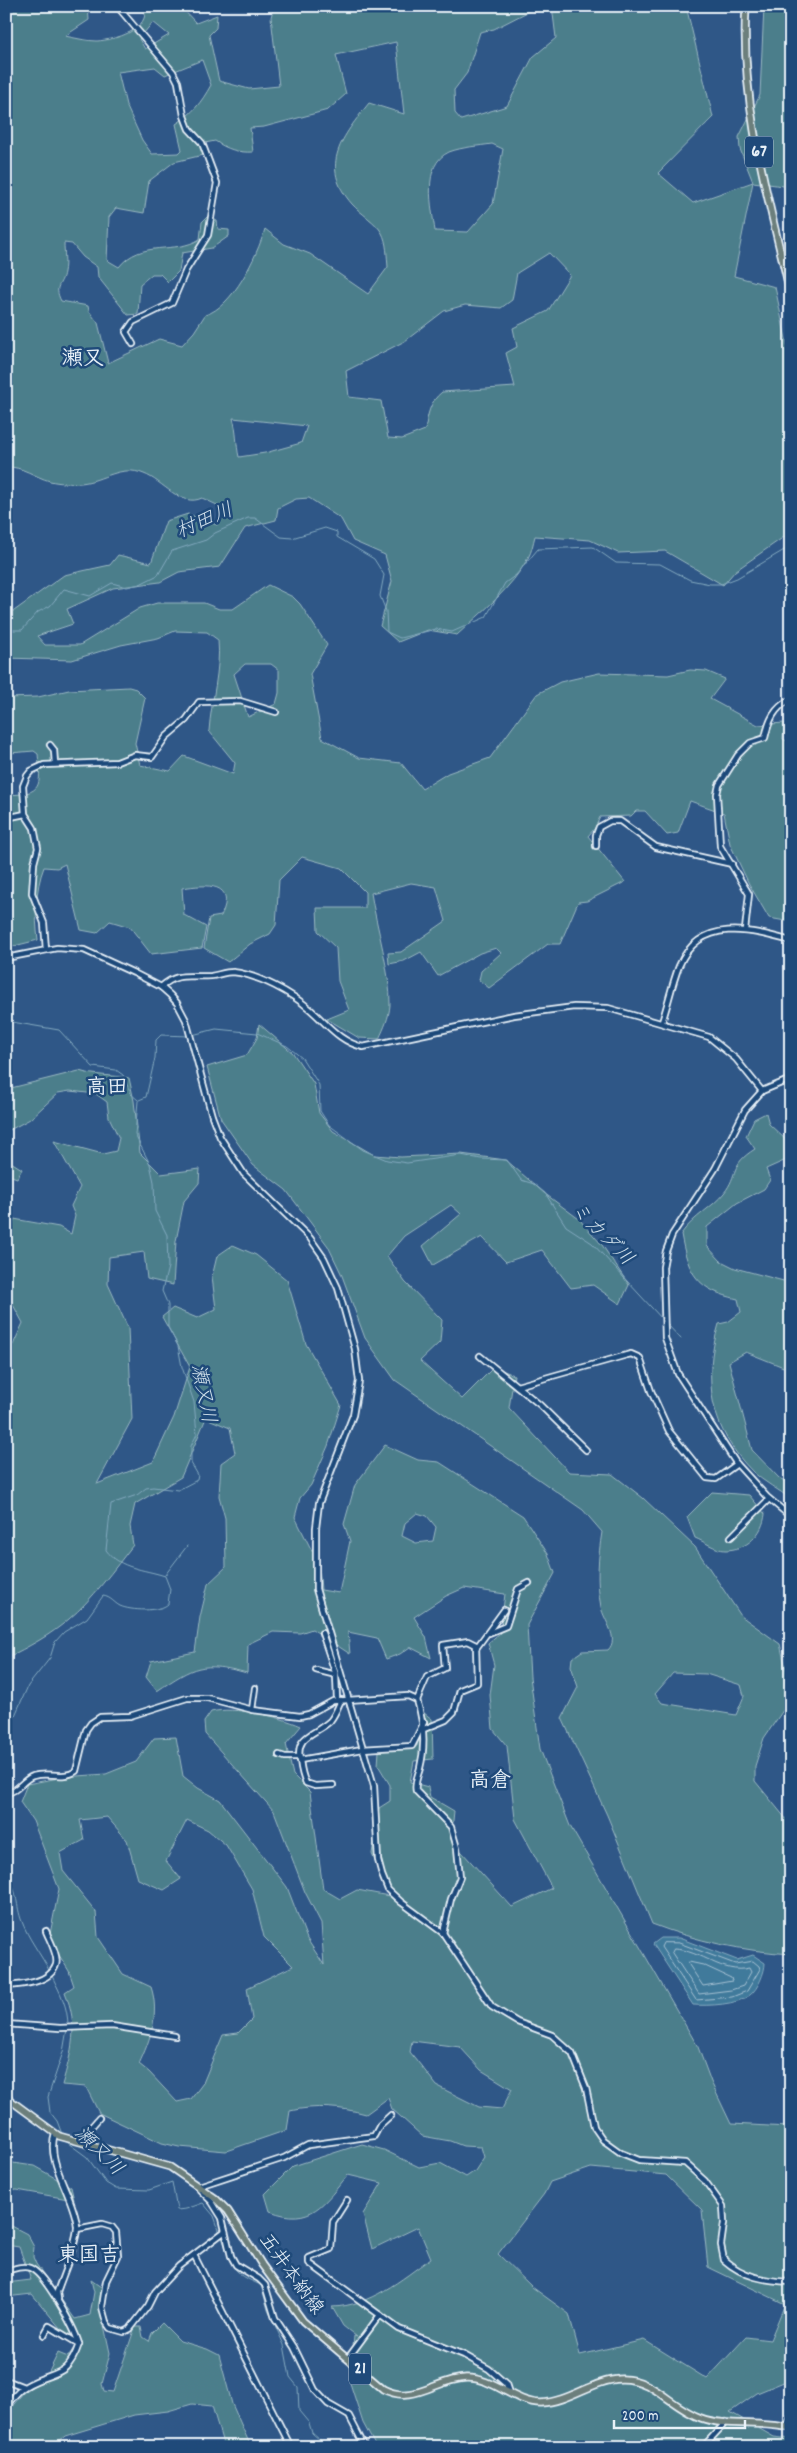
<svg xmlns="http://www.w3.org/2000/svg" width="797" height="2453" font-family="Dekko,'Klee One',sans-serif">
<style>
.green{fill:#4b7e8b;stroke:#9ab8c2;fill-rule:evenodd}
.water{fill:#417a9b;stroke:#84aac0}
.lines{fill:none;stroke-linecap:round;stroke-linejoin:round}
.shore{stroke:#a5c1d3;stroke-width:1}
.stream{stroke:#84aac0;stroke-width:1}
.minor-casing{stroke:#e8f1f8;stroke-width:8}
.major-casing{stroke:#e8f1f8;stroke-width:9}
.minor{stroke:#1f4a7a;stroke-width:4.5}
.major{stroke:#6c7f7c;stroke-width:5.5}
.labels{text-anchor:middle;dominant-baseline:central;stroke-width:5;stroke-linejoin:round;paint-order:stroke}
.shield{fill:#1f4a7a;stroke:#acbfd2;stroke-width:1}
.shield-label{font-size:18px;font-weight:bold;fill:#e8f1f8}
.street-label{font-size:19px;fill:#e8f1f8;stroke:#1f4a7a}
.water-label{font-size:20px;font-style:italic;fill:#cfdfea;stroke:#1f4a7a}
.quarter-label{font-size:21px;font-weight:bold;fill:#e8f1f8;stroke:#1f4a7a}
</style>
<rect width="100%" height="100%" fill="#2f5787"/>
<filter id="ink" filterUnits="userSpaceOnUse"><feTurbulence type="fractalNoise" baseFrequency=".02" numOctaves="2"/><feDisplacementMap in="SourceGraphic" scale="10" xChannelSelector="R" yChannelSelector="G"/><feConvolveMatrix kernelMatrix="1 2 1 2 8 2 1 2 1" color-interpolation-filters="sRGB"/></filter>
<g filter="url(#ink)">
<g class="green">
<path d="M6 6H88L89 20 65 36C75 38 87 41 97 41 114 40 152 30 144 6H180L196 23 217 15 216 28 209 35 219 81 249 89 279 86 271 17 274 6H539L494 29 480 32 467 73 454 90 455 113 461 120 507 106 533 57 556 38 552 6H593L595 9 616 10 617 6H686L713 117 658 173 693 203 753 182 740 149 739 137 760 95 764 6H791V187L753 182 734 276 775 287 791 363V532L735 571 723 585 665 551 618 553 590 540 535 536C533 543 532 551 528 558 512 588 482 612 457 635L428 630 398 642 380 626 392 581 385 555 353 541 341 519 309 498 296 499 278 508 276 520 245 528 220 567 179 572 160 582 113 588 67 609 73 624 37 636 45 645H80L140 608 157 603H204L219 609H233L268 585 293 597 300 604 327 645 310 674 322 738 359 758 401 763 422 789 448 773 490 758 537 694 560 682 599 673 668 675 690 670 706 671 725 679 710 699 758 725 784 723 783 739 791 743V922L769 918 749 884 730 844 724 813 690 801 678 833 667 835 645 811H636L631 816 600 817 595 828 588 836 625 882 587 901 578 902 560 944H548L489 988 479 980 481 971 501 953 496 948 480 953 438 976 421 952 404 961 389 964 388 953 401 952 446 921 436 887 411 883 371 893C376 925 391 974 390 1005 389 1018 384 1028 379 1039L359 1038 327 1019 349 1010 338 981 336 948 318 931 317 908H365V892L341 868 302 857 279 880 276 925 270 934 250 944 228 962 204 948 209 918 221 916C237 882 207 884 182 888L184 915 206 927 202 948 151 954 130 927 110 921 97 933 81 930 65 864 57 868 44 867C35 890 35 916 38 940L14 946 6 940V795C43 794 41 787 38 754L34 751 10 753 6 747V698L38 697 69 690 129 687 136 689 145 698 135 743 140 765 170 771 184 756 233 774 235 763 209 731C211 701 221 670 218 640L207 632 175 631 158 638 121 645 72 660 6 658V609L14 611 64 575 110 565 118 555 151 563 166 521 188 514 217 525 222 512 217 505 202 498C181 508 163 481 144 474 121 464 103 481 81 483 72 484 58 483 50 481 35 477 22 466 6 467ZM153 22 169 35 145 49 139 39ZM396 42 404 114 369 103C343 136 318 165 352 204 361 214 376 222 382 233 387 242 387 257 388 267L368 294 310 254 284 244 265 229C257 256 233 307 205 315L194 332 182 345 159 339 108 363 98 323 89 311 88 306 61 301C53 285 62 286 64 272 66 263 64 252 64 243L72 244 83 257 97 267 98 277 128 315 138 314 140 284 152 274H160L168 282 179 271 182 253 212 248 229 236V230L218 229 217 221 208 216 202 222 200 239C175 255 141 239 119 267L107 260 109 217 116 208 144 213 149 181 174 162 203 155 205 143 215 141C227 149 238 153 253 152L250 128 264 127 328 110 346 94 336 55ZM202 60 211 85C201 103 193 113 176 124L182 150 179 153 152 154 142 140 126 105 118 72 155 67 165 75ZM492 144 503 149 493 204 468 232 435 231C432 208 421 165 449 152 462 147 479 146 492 144ZM549 253 570 275 548 311 513 328 517 347 506 353 515 387 442 392C429 402 428 415 425 430L402 439 388 438 381 401 349 397 346 371 405 341 444 311 465 305 501 308 512 300 517 273ZM233 418 307 426 301 443 265 453 239 457C236 444 237 432 233 418ZM245 664H271L279 670V693L276 704 248 717 234 674Z"/>
<path d="M259 1024 293 1053 314 1084 319 1113 333 1131 374 1155 401 1157 461 1154 506 1160 544 1193 579 1219 602 1245 629 1285 620 1304 593 1285 571 1288 542 1250 506 1262 482 1237 433 1265 423 1246 461 1214 451 1205 404 1236 387 1256 405 1282 442 1320 440 1342 420 1361 462 1399 494 1367 514 1375 509 1408 569 1472 612 1474 643 1498 695 1547 741 1616 780 1644 787 1673 786 1706 764 1738 755 1766V1781L791 1825V1954C743 1951 696 1941 652 1924L607 1815 562 1718 578 1687 571 1666 572 1658 582 1651 608 1650C620 1638 604 1621 601 1607 596 1582 598 1557 602 1532L583 1510 395 1380 365 1338 341 1273 328 1246 286 1190 253 1165 221 1119 207 1067 247 1055 257 1038ZM673 1673 706 1674 741 1685 744 1696 736 1715 662 1703 655 1694Z"/>
<path d="M79 1071C95 1076 112 1075 129 1078L134 1101 140 1153 161 1174 200 1169 199 1183 184 1201 176 1241 173 1285 147 1279 144 1252 109 1257 108 1284 128 1328 132 1419 97 1484 153 1462 174 1417 190 1367 162 1317 173 1308 197 1318 216 1309 212 1277 217 1256 233 1245 256 1255 287 1280 306 1344 341 1405 328 1446 311 1485 300 1498 295 1517 319 1565 321 1590 339 1593 350 1541 344 1524 355 1485 385 1445 418 1460 439 1462 523 1516 548 1554 555 1573 527 1625 530 1677 540 1749 570 1826 698 2047 711 2082 731 2124 788 2127 791 2120V2379L757 2393 730 2412 774 2437 791 2439V2447H376L363 2423 350 2383 354 2336 357 2337 343 2326 332 2307C370 2306 401 2280 431 2258L418 2227 372 2249 363 2214 382 2183 348 2175C324 2203 312 2227 270 2211L265 2194 293 2166 362 2144 384 2150 419 2167 440 2163 466 2177 475 2171 484 2157 481 2147 463 2146 450 2141 422 2136 392 2109 388 2098 366 2114C341 2107 315 2105 290 2111L287 2130 226 2151 179 2147 162 2143 99 2113 86 2087 62 2085C72 2050 79 2027 65 1992L74 1986 69 1971 49 1939 59 1889 33 1821 20 1802 27 1784 64 1777 106 1774 136 1762 154 1738 176 1737 183 1776 198 1788 220 1800 287 1887 307 1939 324 1965 321 1923 305 1892 274 1811 205 1734 204 1722 211 1712C234 1706 279 1716 301 1726L286 1744 293 1775 310 1792 323 1889 340 1899 357 1890 389 1896 372 1854 379 1808 390 1801V1785L378 1765 379 1751 417 1746 424 1713 432 1719 433 1759 414 1761 410 1782 428 1787 430 1797 454 1811 451 1840 512 1907 552 1888 515 1819 507 1746 493 1729 490 1695 494 1665 488 1643 500 1633 505 1594 464 1588 446 1596 414 1617 426 1637 431 1658 410 1647 400 1654 386 1659 377 1638 348 1632 350 1654 312 1629 300 1633 273 1632 248 1644 247 1673C202 1661 194 1666 157 1691L146 1677 151 1661 195 1652 200 1617 208 1584 226 1567 225 1518 219 1496 221 1463 235 1453 230 1428 206 1418 181 1477 135 1504 130 1526 133 1545C115 1568 91 1601 69 1619 51 1635 28 1647 6 1658V1344L13 1345 23 1323 6 1292V1236L11 1238 14 1219 59 1227 71 1234 75 1216 71 1206 80 1187 54 1141 103 1154 116 1151 119 1138 109 1117 107 1102 96 1094 70 1091 58 1093 30 1119 6 1132V1087L11 1088ZM417 1513 427 1516 436 1527 433 1541 416 1543 402 1536 405 1523ZM107 1817 127 1840 138 1879 164 1890 181 1879 166 1861 187 1820 208 1830 226 1845 252 1889 264 1937 293 1966 247 1988 252 2019 238 2033 223 2035 203 2083 191 2099 177 2102 149 2072 139 2064C150 2040 160 2014 151 1987L123 1974 98 1937 96 1912 63 1871 60 1853 84 1840 80 1820ZM412 2041 460 2047 481 2070 512 2089 502 2109 479 2107 437 2086 410 2052ZM591 2168 666 2175 702 2210 708 2267 785 2304 770 2340 746 2337 707 2379 644 2340 580 2355 569 2314 532 2287 498 2254 544 2194 550 2182Z"/>
<path d="M766 1113 769 1124 786 1140V1160L766 1169 770 1180 764 1189 737 1203 707 1227V1246L721 1261 735 1268 791 1283V1370L746 1352 729 1362 752 1450 779 1478 791 1484V1499C779 1490 764 1482 753 1472 710 1429 702 1381 719 1324L728 1322 741 1312 738 1299C697 1290 688 1274 681 1234 694 1216 713 1207 724 1193 739 1174 729 1165 755 1149L746 1136 754 1119Z"/>
<polygon points="6,1159 22,1169 17,1178 6,1174"/>
<path d="M712 1492 749 1495 765 1514C763 1534 747 1550 725 1550 716 1550 703 1541 695 1538L687 1517Z"/>
<polygon points="6,2162 34,2166 71,2187 74,2200 17,2190 6,2191"/>
<polygon points="6,2223 27,2234 34,2247 33,2257 36,2264 75,2319 90,2315 94,2292 91,2280 108,2292 100,2307 110,2353 102,2384 104,2391 113,2392 135,2327 141,2327 143,2337 149,2341 152,2333 162,2323 180,2341 207,2349 219,2355 232,2404 251,2447 224,2447 212,2406 192,2404 168,2411 134,2415 65,2436 53,2447 6,2447 6,2414 23,2393 47,2376 58,2353 68,2357 75,2346 32,2294 6,2297 6,2283 31,2280 19,2247 6,2245"/>
</g>
<path class="water" d="M661 1938H679L737 1960 753 1955 765 1963C765 1972 758 1989 750 1995 737 2005 709 2006 693 2005L653 1944Z"/>
<g class="lines">
<g class="shore">
<polygon points="679,1943 735,1964 753,1961 759,1966 760,1969 747,1991 732,1997 696,2000 661,1947 663,1943"/>
<path d="M674 1949C701 1950 722 1975 749 1968L751 1972 743 1986 731 1990 699 1994 672 1953Z"/>
<polygon points="689,1962 703,1965 731,1978 732,1981 703,1986 689,1965"/>
</g>
<g class="stream">
<polyline points="6,630 22,630 38,612 50,606 64,589 90,596 112,583 127,587 140,584 158,575 172,551 206,540 215,533 248,518 255,518 281,537 292,538 325,528 337,532 337,537 374,559 384,575 380,596 386,611 387,632 400,638 436,629 452,632 486,617 505,583 516,575 538,549 593,547 616,563 660,564 690,580 710,584 721,584 737,578 791,546"/>
<polyline points="6,1021 59,1030 93,1067 116,1070 123,1075 131,1094 138,1100"/>
<polyline points="192,1035 216,1029 257,1033 287,1046 302,1058 319,1085 320,1111 329,1125 363,1150 387,1160 407,1163 461,1155 481,1159 507,1160 521,1180 534,1184 545,1193 566,1226 592,1243 663,1320"/>
<polyline points="139,1100 146,1097 155,1058 156,1040 161,1035 188,1036"/>
<polyline points="667,1324 681,1339"/>
<polyline points="165,1575 187,1546"/>
<path d="M6 1736 28 1686 50 1658 55 1642 64 1632 87 1618 103 1596C111 1597 114 1603 120 1606 131 1611 160 1612 168 1604L170 1589 165 1576C144 1569 120 1569 106 1550L111 1504 137 1495 146 1488 153 1487 178 1490 197 1480 198 1475 191 1463V1446L197 1434 194 1402 182 1367 178 1346 168 1327V1305L162 1291 168 1267 167 1235 155 1211 154 1182 150 1164 135 1135 138 1101"/>
<path d="M6 1875C19 1893 15 1901 21 1919 28 1939 41 1954 50 1972"/>
<path d="M52 1976C60 1993 68 2006 68 2026"/>
<polyline points="62,2134 57,2121 50,2112 48,2097 63,2052 67,2029"/>
<polyline points="64,2140 87,2157 106,2183 116,2189 149,2190 172,2182 177,2210 186,2209 203,2203 214,2216 220,2233"/>
<path d="M222 2237C232 2266 231 2273 261 2285L268 2310 284 2345 290 2377 298 2387 299 2411 309 2423 312 2433 328 2447"/>
</g>
<defs>
<g id="minor">
<polyline points="117,6 173,72 178,82 184,116 189,129 202,143 217,183 208,235 186,270 172,303 133,322 126,332 133,344"/>
<polyline points="50,745 54,750 55,764"/>
<polyline points="6,818 25,814"/>
<polyline points="596,846 596,835 599,827 610,821 620,821 656,847 732,864"/>
<path d="M745 930 749 894 720 846 717 794 719 785 738 755 750 743 765 738C769 720 774 708 791 699"/>
<polyline points="46,950 44,923 32,893 34,863 38,848 34,828 25,814 23,786 27,776 31,771 44,765 117,762 135,755 152,757 166,737 186,720 199,702 240,701 276,712"/>
<path d="M6 958 57 948 84 950 134 973 161 987 170 995 177 1003 186 1020 212 1116 220 1137 244 1174 310 1238 324 1258 338 1288 355 1349 359 1381 353 1415 319 1503 316 1528V1589L374 1786 378 1860 382 1875 388 1890 401 1902 443 1933 492 2007 517 2022 552 2035 572 2053 586 2088 594 2127 603 2140 621 2153 639 2160 685 2163 705 2181 723 2206 724 2223 721 2245 724 2260C743 2277 766 2281 791 2282"/>
<path d="M161 987C179 971 189 978 211 976 218 975 225 972 233 972 259 975 292 993 311 1010 328 1025 340 1042 363 1047L514 1015 574 1007 608 1008 709 1037 736 1059 762 1091"/>
<path d="M662 1022C668 1004 672 984 679 966 700 916 751 930 791 941"/>
<polyline points="791,1079 762,1091 745,1110 715,1169 672,1235 666,1251 663,1267 665,1338 678,1374 736,1463 767,1497 791,1517"/>
<polyline points="480,1356 540,1405 586,1450"/>
<polyline points="517,1386 627,1355 631,1354 640,1358 651,1391 669,1431 707,1478 716,1479 737,1464"/>
<polyline points="731,1537 769,1499"/>
<polyline points="322,1633 336,1675 337,1700"/>
<polyline points="489,1633 506,1626 518,1589 529,1583"/>
<polyline points="477,1647 504,1610"/>
<polyline points="316,1670 336,1675"/>
<polyline points="417,1700 427,1677 445,1668 443,1645 468,1641 476,1645 477,1683 460,1690 454,1712 446,1720 424,1729"/>
<polyline points="252,1710 255,1688"/>
<polyline points="279,1755 285,1757 299,1757"/>
<polyline points="300,1760 362,1749 412,1746 424,1722"/>
<path d="M333 1785 315 1786 306 1783C302 1776 301 1768 300 1760 295 1735 315 1735 330 1721 335 1715 338 1707 341 1700"/>
<path d="M6 1793C18 1792 22 1780 33 1776 48 1771 63 1780 76 1771L86 1730 91 1723 100 1717 130 1716 187 1698H207L253 1710 300 1716 309 1714 333 1701 408 1696 417 1700C424 1723 426 1744 420 1768 418 1776 414 1782 416 1791L451 1827 457 1848 460 1877 451 1899 443 1933"/>
<path d="M6 1986C21 1985 50 1983 56 1965 59 1956 49 1939 46 1931"/>
<polyline points="6,2024 60,2028 112,2026 175,2036"/>
<path d="M55 2134C45 2162 74 2195 77 2226 78 2240 62 2277 57 2292L58 2299"/>
<polyline points="79,2141 99,2118"/>
<polyline points="347,2200 333,2222 331,2249 309,2258 309,2263 399,2329 464,2355 489,2369 506,2384 509,2393"/>
<polyline points="77,2229 102,2224 112,2227 116,2232 118,2256 106,2281 102,2307 106,2322 110,2328 124,2332 130,2329 148,2306 155,2292 179,2266 225,2231"/>
<polyline points="194,2255 291,2447"/>
<path d="M6 2271C14 2269 22 2265 30 2268 45 2274 74 2327 79 2344 67 2380 53 2370 26 2386 18 2390 12 2399 6 2406"/>
<polyline points="44,2335 49,2326 79,2344"/>
<polyline points="348,2358 380,2315"/>
<polyline points="6,2380 24,2387"/>
<polyline points="787,2427 791,2417"/>
<polyline points="365,2447 349,2416 328,2404 315,2390 294,2347 275,2318 265,2285 259,2279 236,2265 231,2256 222,2218 212,2202 200,2190 199,2186 284,2158 308,2145 374,2136 380,2125 391,2115"/>
<polyline points="703,2447 726,2422"/>
</g>
<g id="major">
<path d="M746 6C740 104 769 201 791 296"/>
<path d="M6 2097 59 2136 170 2167 215 2198 228 2211 262 2265 303 2321 383 2389C414 2405 436 2379 466 2378 493 2377 514 2403 541 2403 569 2402 593 2380 621 2379 653 2378 672 2408 701 2418 725 2427 762 2421 791 2428"/>
</g>
</defs>
<use href="#minor" class="minor-casing"/>
<use href="#major" class="major-casing"/>
<use href="#minor" class="minor"/>
<use href="#major" class="major"/>
</g>
</g>
<g class="labels">
<g class="shield">
<rect x="745" y="136.5" width="28" height="31" rx="4"/>
<rect x="349" y="2353.5" width="22" height="31" rx="4"/>
</g>
<g class="shield-label">
<text x="759" y="152">67</text>
<text x="360" y="2369">21</text>
</g>
<g class="street-label">
<text transform="translate(290 2275) rotate(54)">五井本納線</text>
</g>
<g class="water-label">
<text transform="translate(205 522) rotate(-23)">村田川</text>
<text transform="translate(601 1235) rotate(45)">ミカダ川</text>
<text transform="translate(202 1394) rotate(79)">瀬又川</text>
<text transform="translate(98 2152) rotate(45)">瀬又川</text>
</g>
<g class="quarter-label">
<text x="83" y="360">瀬又</text>
<text x="107" y="1089">高田</text>
<text x="490" y="1782">高倉</text>
<text x="89" y="2257">東国吉</text>
</g>
</g>
<rect width="797" height="2453" fill="none" stroke="#1f4a7a" stroke-width="25"/>
<rect x="12" y="12" width="772" height="2428" fill="none" stroke="#e8f1f8" stroke-width="2" filter="url(#ink)"/>
<path d="M614 2420v8h131v-8" fill="none" stroke="#e8f1f8" stroke-width="2.5"/>
<text x="622" y="2420" font-size="15" fill="#e8f1f8" stroke="#1f4a7a" stroke-width="4" paint-order="stroke">200 m</text>
</svg>
